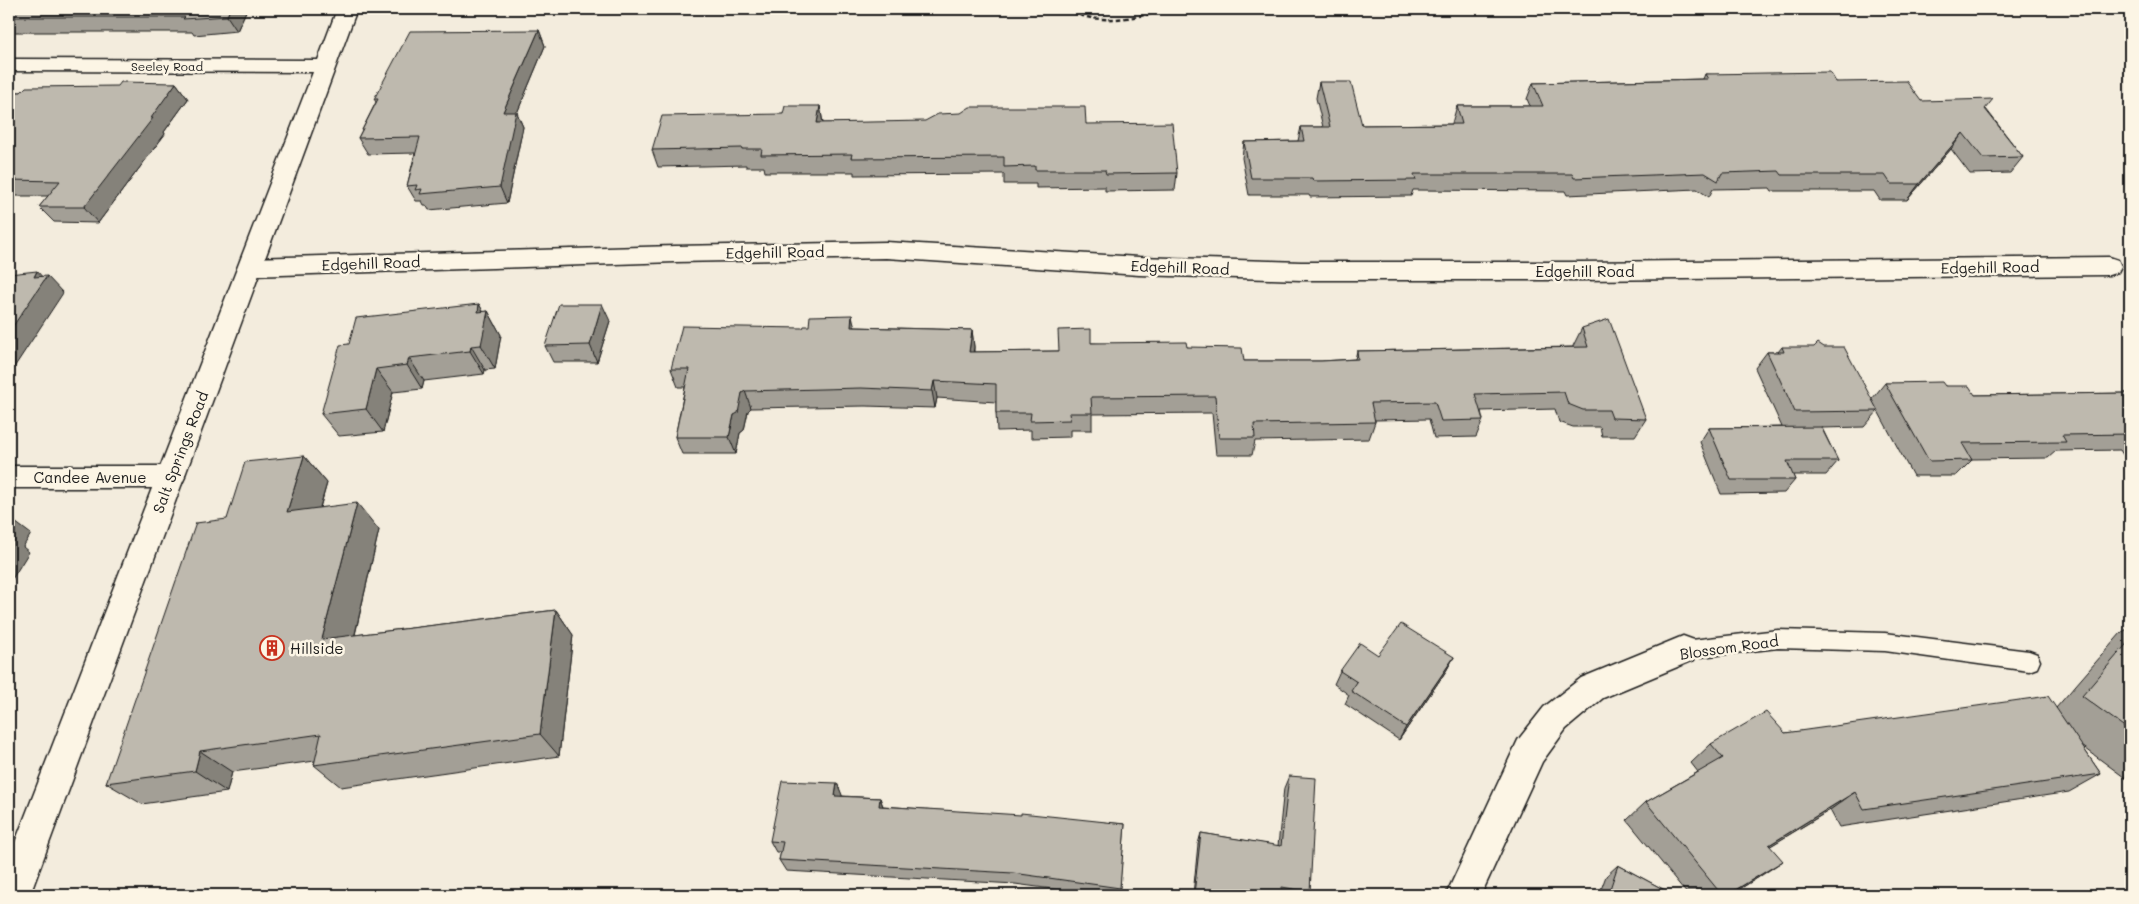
<svg xmlns="http://www.w3.org/2000/svg" width="2139" height="904" font-family="Mali,sans-serif">
<style>
.lines{fill:none;stroke-linecap:round;stroke-linejoin:round}
.service-casing{stroke:#1c1c1c;stroke-width:3}
.minor-casing{stroke:#1c1c1c;stroke-width:3}
.tertiary-casing{stroke:#1c1c1c;stroke-width:3}
.path{stroke:#1c1c1c;stroke-width:2.5;stroke-dasharray:4.5 3;stroke-linecap:butt}
.service{fill:#fcf5e5;fill-rule:evenodd}
.minor{fill:#fcf5e5;fill-rule:evenodd}
.tertiary{fill:#fcf5e5;fill-rule:evenodd}
.wall{fill:#a39f96;stroke:#1c1c1c}
.shaded-wall{fill:#85827a;stroke:#1c1c1c}
.building{fill:#beb9ae;stroke:#1c1c1c}
.labels{text-anchor:middle;dominant-baseline:central;stroke-width:5;stroke-linejoin:round;paint-order:stroke}
.far-street-label{font-size:12px;fill:#1c1c1c;stroke:#fcf5e5}
.street-label{font-size:15px;fill:#1c1c1c;stroke:#fcf5e5}
.poi-label{font-size:15px;fill:#1c1c1c;stroke:#fcf5e5;text-anchor:start}
</style>
<rect width="100%" height="100%" fill="#f3ecdd"/>
<filter id="ink" filterUnits="userSpaceOnUse"><feTurbulence type="fractalNoise" baseFrequency=".02" numOctaves="2"/><feDisplacementMap in="SourceGraphic" scale="10" xChannelSelector="R" yChannelSelector="G"/><feConvolveMatrix kernelMatrix="1 2 1 2 8 2 1 2 1" color-interpolation-filters="sRGB"/></filter>
<g filter="url(#ink)">
<g class="lines">
<defs>
<polygon id="service" points="1778,630 1885,633 2029,651 2037,654 2040,661 2037,668 2029,671 1885,651 1778,648 1683,659 1676,657 1672,650 1676,643 1683,641"/>
<g id="minor">
<polygon points="886,242 1139,257 1301,262 1580,262 2109,257 2118,260 2121,266 2118,272 2109,275 1580,280 1301,280 1139,275 886,258 675,262 251,276 242,273 239,267 242,261 251,258 675,246"/>
<polygon points="9,466 171,466 181,469 185,477 181,485 171,488 9,488"/>
<polygon points="1683,636 1694,640 1698,650 1694,660 1603,698 1566,729 1542,762 1481,895 1446,895 1518,740 1544,707 1581,678"/>
</g>
<polygon id="tertiary" points="337,9 357,9 30,895 9,895 9,858 313,72 9,71 9,59 318,60"/>
</defs>
<use href="#service" class="service-casing"/>
<use href="#minor" class="minor-casing"/>
<use href="#tertiary" class="tertiary-casing"/>
<path class="path" d="M1066 9C1098 27 1132 17 1167 11"/>
<use href="#service" class="service"/>
<use href="#minor" class="minor"/>
<use href="#tertiary" class="tertiary"/>
</g>
<g class="wall">
<polygon points="9,9 247,9 237,31 194,35 192,32 9,32"/>
<polygon points="539,30 545,46 517,113 523,127 507,203 429,210 426,205 424,205 422,201 416,201 407,186 415,153 368,154 358,138 376,102 374,99"/>
<polygon points="1705,74 1836,82 1921,101 1986,109 2023,157 2010,173 1970,174 1951,149 1907,200 1880,200 1874,191 1772,191 1770,188 1713,189 1709,197 1697,189 1567,195 1565,191 1413,190 1411,196 1310,197 1309,195 1249,195 1242,158 1244,142 1298,141 1301,127 1323,127 1316,98 1319,82 1362,125 1452,124 1452,123 1457,106 1530,106 1527,99 1533,83 1703,79"/>
<polygon points="176,83 188,99 164,132 165,134 98,223 54,222 39,207 48,196 9,196 9,92 21,92"/>
<polygon points="820,106 823,123 1086,124 1177,173 1175,190 1105,191 1105,187 1036,188 1036,184 1004,184 1004,174 854,175 854,172 765,172 764,167 746,167 746,165 658,167 652,150 783,114"/>
<polygon points="479,304 483,312 488,311 501,335 495,369 485,370 484,374 424,381 422,389 393,392 383,432 339,436 321,414 349,344"/>
<polygon points="610,321 597,362 553,362 545,346"/>
<polygon points="855,327 972,330 974,347 974,352 1059,351 1091,343 1187,347 1244,361 1321,361 1355,359 1357,351 1573,347 1573,346 1582,328 1646,419 1635,436 1602,436 1600,427 1573,427 1559,422 1555,409 1481,411 1483,420 1476,437 1434,438 1429,419 1375,420 1375,422 1369,439 1255,441 1252,455 1216,455 1212,413 1092,414 1092,430 1070,430 1070,437 1031,438 1031,430 997,431 996,413 996,402 937,398 935,408 865,406 751,408 748,411 744,430 740,433 736,454 682,454 675,437 685,387 678,387 671,369 803,328"/>
<polygon points="1782,347 1872,399 1885,383 1945,386 1975,395 2130,393 2130,466 2120,450 2056,451 2048,458 1971,459 1972,460 1956,476 1913,476 1878,411 1864,427 1822,428 1838,461 1826,475 1793,475 1795,480 1784,493 1721,494 1700,442 1709,428 1782,427 1755,368 1767,352 1778,352"/>
<polygon points="304,456 327,483 320,508 379,530 355,635 556,610 573,635 559,756 341,787 314,765 315,761 232,772 227,792 142,804 106,783 227,519"/>
<polygon points="2130,627 2130,779 2128,780 2082,746 2101,774 2069,792 1839,827 1830,810 1770,846 1759,877 1730,895 1688,895 1627,820 1646,802 1698,772 1691,763 1711,744 1785,733 2056,708 2121,633"/>
<polygon points="1378,655 1454,657 1446,671 1399,740 1345,704 1349,695 1334,684 1340,671"/>
<polygon points="1289,776 1310,892 1308,895 1193,895 1198,844 1201,833 1278,846 1284,788"/>
<polygon points="837,783 842,796 880,798 883,806 1125,824 1119,895 1097,895 1015,884 786,871 779,860 781,852 776,852 770,841"/>
<polygon points="1618,865 1674,895 1599,895 1606,876"/>
</g>
<g class="shaded-wall">
<polygon points="230,9 247,9 237,31 227,16"/>
<polygon points="539,30 545,46 517,113 523,127 507,203 500,187 503,112"/>
<polygon points="176,83 188,99 164,132 165,134 98,223 84,207"/>
<polygon points="820,106 823,124 817,123"/>
<polygon points="1963,133 1951,149 1907,200 1919,184"/>
<polygon points="37,271 45,280 47,276 63,293 9,375 9,332"/>
<polygon points="479,304 487,318 488,311 501,335 495,369 481,345 478,312"/>
<polygon points="602,304 610,321 597,362 590,345"/>
<polygon points="852,315 856,333 851,327"/>
<polygon points="972,330 974,347 971,370 969,352"/>
<polygon points="471,346 485,370 484,374 470,351"/>
<polygon points="409,358 424,381 422,389 407,365"/>
<polygon points="376,369 393,392 383,432 366,409"/>
<polygon points="934,381 937,398 935,408 932,391"/>
<polygon points="745,391 751,408 748,411 744,430 740,433 736,454 729,437 734,415 742,393"/>
<polygon points="304,456 327,483 311,538 287,512"/>
<polygon points="357,503 379,530 348,664 322,639"/>
<polygon points="11,519 31,534 23,547 29,552 9,584 9,523"/>
<polygon points="556,610 573,635 559,756 540,734"/>
<polygon points="1454,657 1446,671 1399,740 1406,727"/>
<polygon points="200,751 232,772 227,792 195,771"/>
<polygon points="837,783 842,795 840,808 835,796"/>
<polygon points="1855,792 1830,810 1746,861 1769,845"/>
<polygon points="880,798 884,810 879,806"/>
<polygon points="1783,861 1759,877 1730,895 1727,895"/>
</g>
<g class="building">
<polygon points="9,9 230,9 227,16 183,19 185,17 9,17"/>
<polygon points="539,30 503,112 516,112 500,187 420,194 422,189 415,190 417,185 407,186 420,137 358,138 378,99 374,99 410,31"/>
<polygon points="1830,72 1836,82 1906,81 1921,101 1993,99 1985,109 2023,157 1983,158 1963,133 1919,184 1891,184 1885,175 1782,175 1779,171 1722,173 1718,181 1705,173 1574,178 1572,174 1414,174 1416,180 1313,181 1312,178 1251,178 1244,142 1304,141 1301,127 1330,127 1319,82 1351,82 1362,125 1462,124 1457,106 1543,106 1533,83 1708,79 1705,74"/>
<polygon points="121,82 176,83 151,118 153,118 84,207 39,207 60,181 9,180 9,92 21,92 26,87 118,86"/>
<polygon points="785,106 820,106 817,123 925,121 938,114 961,113 970,107 1085,107 1086,124 1172,123 1177,173 1106,174 1105,170 1035,170 1035,166 1004,167 1004,157 851,158 852,154 761,155 762,149 742,149 742,148 652,150 662,116 783,114"/>
<polygon points="37,271 34,277 47,276 9,332 9,274"/>
<polygon points="479,304 478,312 488,311 481,345 471,346 470,351 409,358 407,365 376,369 366,409 321,414 340,345 349,344 356,318"/>
<polygon points="559,304 602,304 590,345 545,346"/>
<polygon points="852,315 851,327 972,330 969,352 1059,351 1058,330 1091,329 1091,343 1186,342 1187,347 1242,348 1244,361 1321,361 1358,359 1357,351 1588,347 1582,328 1609,319 1646,419 1612,418 1609,410 1583,410 1568,404 1564,392 1475,394 1483,420 1441,421 1435,402 1371,403 1375,422 1254,424 1255,438 1219,438 1215,396 1091,397 1092,413 1069,413 1070,420 1030,421 1031,413 996,413 996,384 934,381 932,391 861,388 745,391 742,393 738,413 734,415 729,437 675,437 689,369 671,369 682,326 803,328 804,326 809,326 810,316"/>
<polygon points="1818,343 1824,347 1844,347 1878,411 1795,412 1767,352 1784,352 1782,347 1814,347"/>
<polygon points="1942,382 1945,386 1969,386 1975,395 2130,393 2130,434 2062,435 2066,442 1962,443 1972,460 1929,461 1885,383"/>
<polygon points="1821,427 1838,461 1787,461 1795,480 1731,480 1709,428"/>
<polygon points="304,456 287,512 357,503 322,639 556,610 540,734 314,765 321,734 200,751 195,771 106,783 196,523 227,519 245,462"/>
<polygon points="1401,624 1454,657 1406,727 1351,691 1357,682 1340,671 1360,643 1378,655"/>
<polygon points="2130,640 2130,731 2082,696"/>
<polygon points="2048,696 2101,774 1864,809 1855,792 1769,845 1783,861 1727,895 1722,895 1646,802 1723,758 1711,744 1766,712 1785,733"/>
<polygon points="1289,776 1316,778 1310,892 1282,887 1281,895 1200,895 1194,894 1201,833 1281,846"/>
<polygon points="782,781 837,783 835,796 880,798 879,806 1021,815 1021,813 1125,824 1120,888 1013,873 779,860 783,842 770,841"/>
<polygon points="1618,865 1674,895 1608,895"/>
</g>
</g>
<defs>
<symbol id="building-ring" viewBox="-11 -11 22 22"><circle r="9.5" fill="#fcf5e5" stroke="#c8321e" stroke-width="1.5"/><path d="M-4-6H4V6H1V3H-1V6H-4ZM-2.5-4.3h1.7v1.8h-1.7ZM.8-4.3h1.7v1.8H.8ZM-2.5-1h1.7V.8h-1.7ZM.8-1h1.7V.8H.8Z" fill="#c8321e"/></symbol>
</defs>
<g fill-rule="evenodd">
<use href="#building-ring" x="258" y="634" width="28" height="28"/>
</g>
<g class="labels">
<g class="far-street-label">
<text x="167" y="66">Seeley Road</text>
</g>
<g class="street-label">
<text transform="translate(775 252) rotate(-1)">Edgehill Road</text>
<text transform="translate(371 263) rotate(-2)">Edgehill Road</text>
<text transform="translate(1180 267) rotate(2)">Edgehill Road</text>
<text transform="translate(1990 267) rotate(-1)">Edgehill Road</text>
<text x="1585" y="271">Edgehill Road</text>
<text transform="translate(180 452) rotate(-69)">Salt Springs Road</text>
<text x="90" y="477">Candee Avenue</text>
<text transform="translate(1729 647) rotate(-8)">Blossom Road</text>
</g>
<g class="poi-label">
<text x="290" y="648">Hillside</text>
</g>
</g>
<rect width="2139" height="904" fill="none" stroke="#fcf5e5" stroke-width="30"/>
<rect x="15" y="15" width="2109" height="874" fill="none" stroke="#1c1c1c" stroke-width="2" filter="url(#ink)"/>
</svg>
